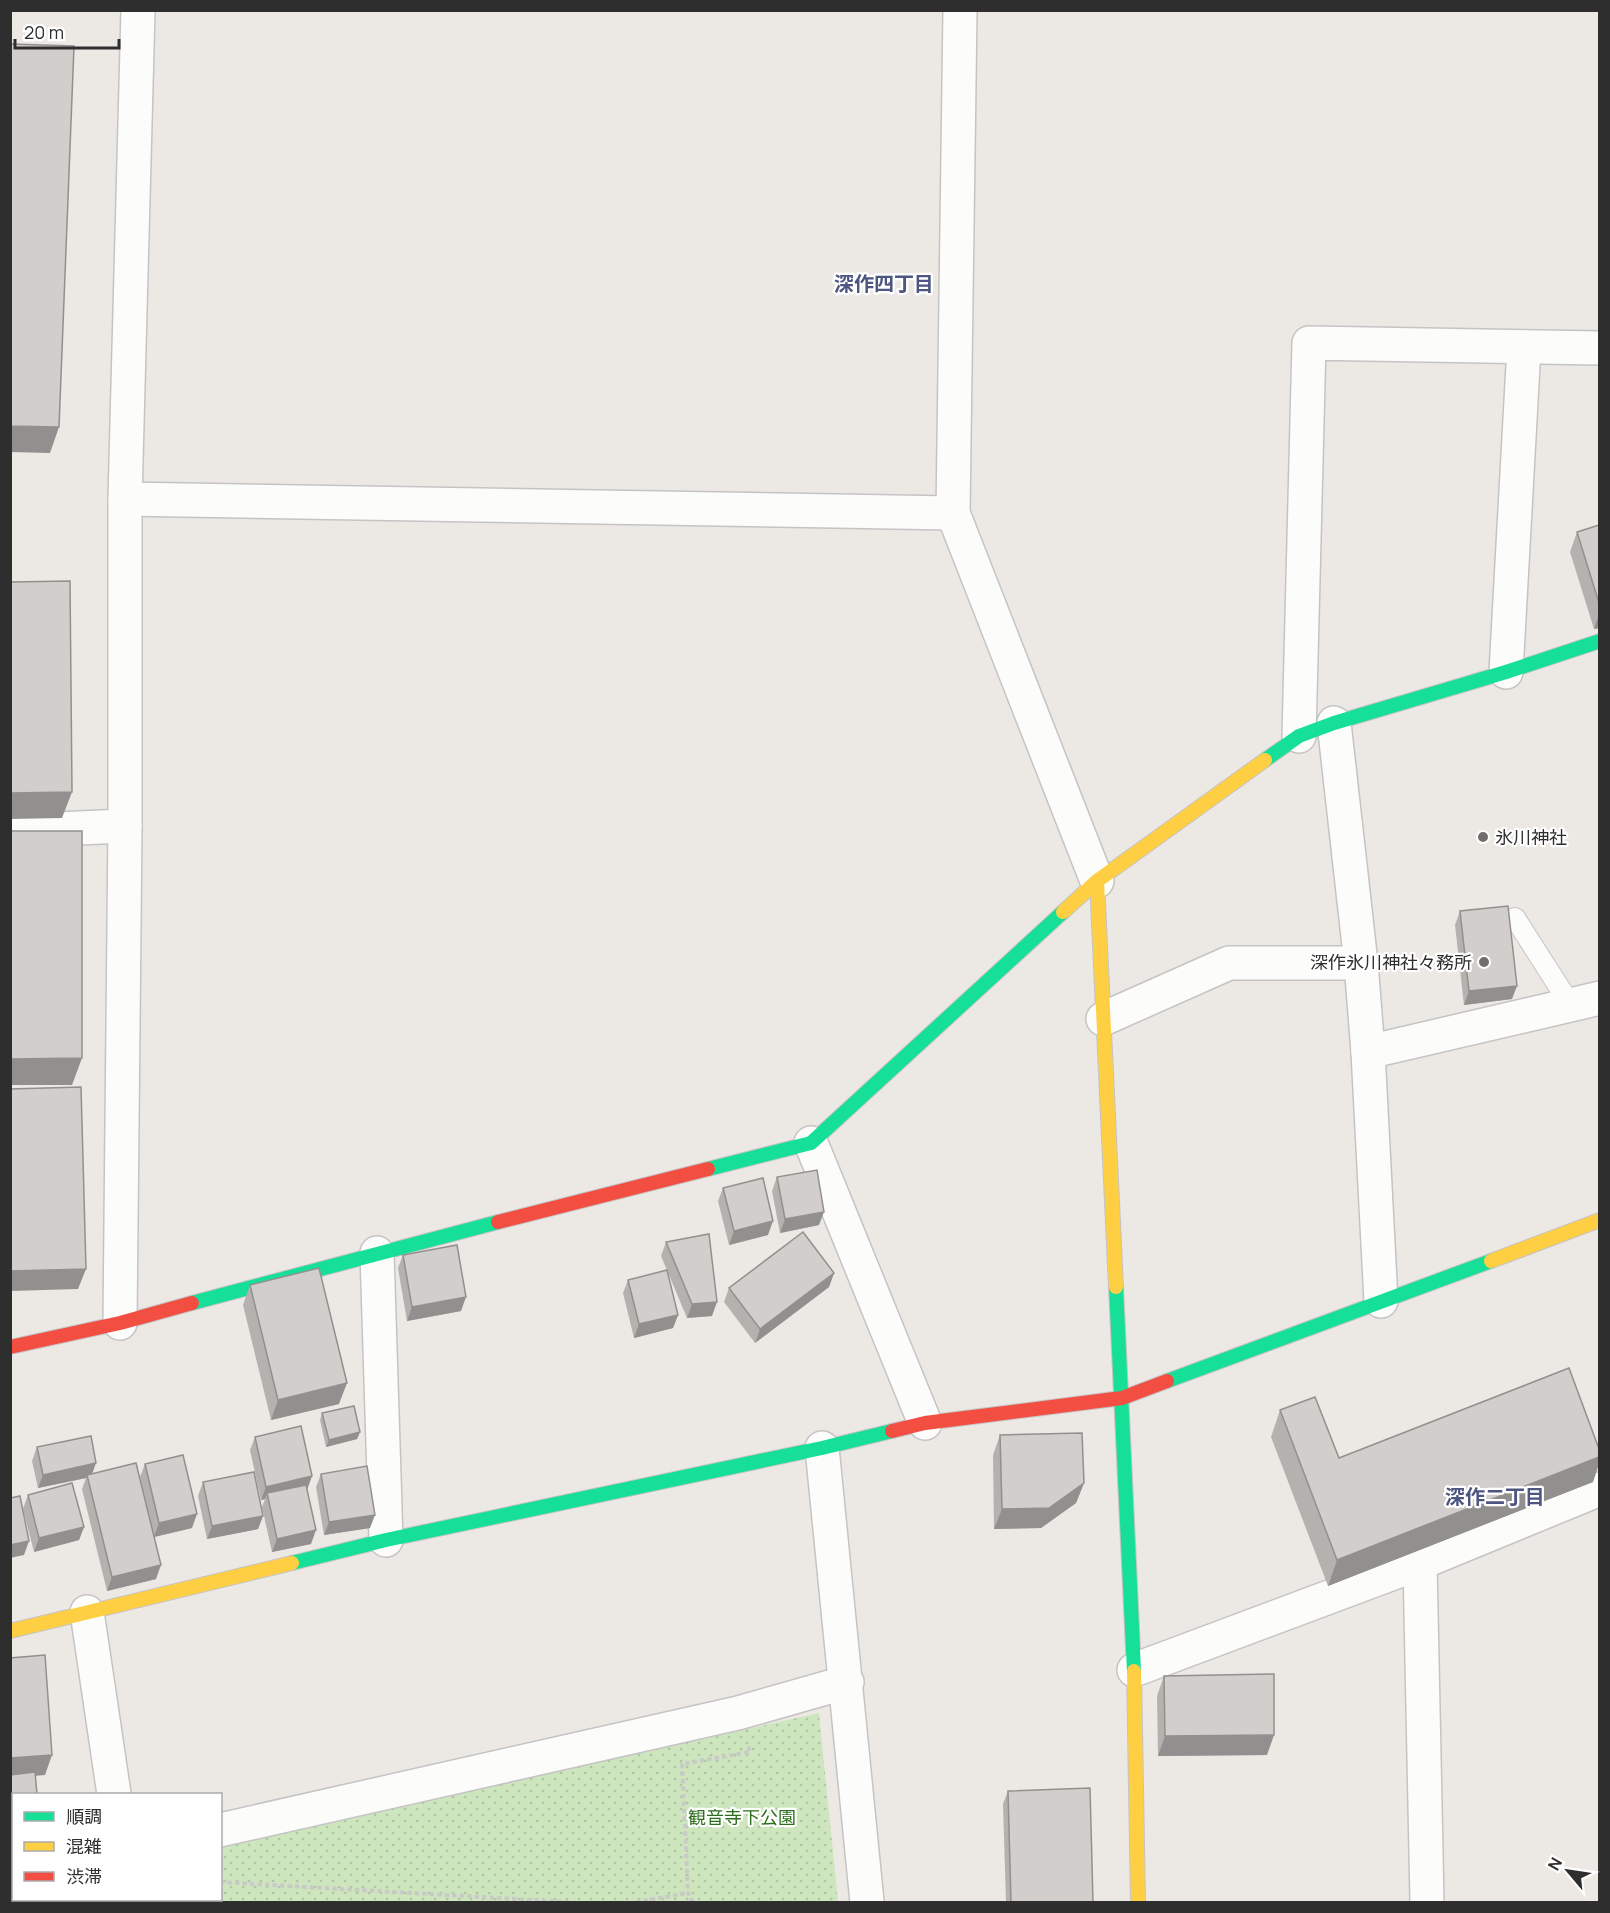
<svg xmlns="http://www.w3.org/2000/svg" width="1610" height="1913" font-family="Manrope,'Noto Sans JP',sans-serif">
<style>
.green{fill:url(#green-dots)}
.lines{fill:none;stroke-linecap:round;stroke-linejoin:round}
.lane-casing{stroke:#c5c4c5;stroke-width:22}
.street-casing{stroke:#c5c4c5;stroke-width:36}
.fast-casing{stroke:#c5c4c5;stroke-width:16}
.slow-casing{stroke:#c5c4c5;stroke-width:16}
.jam-casing{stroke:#c5c4c5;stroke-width:16}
.path{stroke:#c9c9c8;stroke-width:4;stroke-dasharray:4.5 3;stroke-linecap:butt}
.lane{stroke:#fcfcfb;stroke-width:20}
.street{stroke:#fcfcfb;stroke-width:33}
.fast{stroke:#16e098;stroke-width:14}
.slow{stroke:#ffcf43;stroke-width:14}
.jam{stroke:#f24e42;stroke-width:14}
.wall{fill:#b4b1af}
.shaded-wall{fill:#92908e}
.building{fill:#d1cecb;stroke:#92908e;stroke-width:1.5}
.poi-dot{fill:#706f6e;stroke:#fff;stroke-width:2}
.labels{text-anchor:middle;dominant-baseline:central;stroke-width:4.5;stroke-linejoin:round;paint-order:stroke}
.poi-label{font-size:18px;fill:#2e2e2e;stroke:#fff;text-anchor:start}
.park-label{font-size:18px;fill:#2c6e1b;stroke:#fff}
.neighbourhood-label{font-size:20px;font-weight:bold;fill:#4d5680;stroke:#fff}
</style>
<defs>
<pattern id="green-dots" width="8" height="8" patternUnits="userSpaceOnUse" patternTransform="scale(1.5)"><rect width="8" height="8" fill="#cee6be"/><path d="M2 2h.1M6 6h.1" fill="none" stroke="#b1c6a4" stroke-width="1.8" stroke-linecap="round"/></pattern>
</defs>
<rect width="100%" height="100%" fill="#ece8e4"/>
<polygon class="green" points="819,1713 838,1902 147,1902 146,1900 220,1900 221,1846"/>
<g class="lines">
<defs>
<polyline id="lane" points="1515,918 1570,1004"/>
<g id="street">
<polyline points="960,10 953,513 1097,881"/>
<polyline points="125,499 953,513"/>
<polyline points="1506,672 1524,347"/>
<polyline points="1334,723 1361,963 1368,1052 1381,1301"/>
<polyline points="1299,736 1309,343 1600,348"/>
<polyline points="10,831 125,826"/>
<polyline points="1103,1019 1229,963 1361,963"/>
<polyline points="1368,1052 1600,998"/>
<polyline points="811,1143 925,1423"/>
<polyline points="377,1253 386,1540"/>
<polyline points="120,1323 125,826 125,499 138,10"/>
<polyline points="822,1448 867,1902"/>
<polyline points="1420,1563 1427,1902"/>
<polyline points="87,1612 114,1794"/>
<polyline points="1134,1670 1420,1563 1600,1489"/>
<polyline points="220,1830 738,1713 847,1682"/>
<polyline points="129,1900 129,1902"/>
</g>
<g id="fast">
<polyline points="1265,760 1299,736 1334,723 1506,672 1600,641"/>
<polyline points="708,1169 811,1143 1063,912"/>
<polyline points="1116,1287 1134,1671"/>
<polyline points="192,1303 498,1222"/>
<polyline points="1167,1381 1491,1261"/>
<polyline points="292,1563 386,1540 822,1448 892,1431"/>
</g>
<g id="slow">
<polyline points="1097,881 1116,1287"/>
<polyline points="1063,912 1097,881 1265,760"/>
<polyline points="1491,1261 1600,1220"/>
<polyline points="10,1631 292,1563"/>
<polyline points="1134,1671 1138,1902"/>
</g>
<g id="jam">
<polyline points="498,1222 708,1169"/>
<polyline points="10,1347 120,1323 192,1303"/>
<polyline points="892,1431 925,1423 1122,1398 1167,1381"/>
</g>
</defs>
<use href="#lane" class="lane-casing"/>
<use href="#street" class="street-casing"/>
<use href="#fast" class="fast-casing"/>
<use href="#slow" class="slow-casing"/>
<use href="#jam" class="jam-casing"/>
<g class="path">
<polyline points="220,1882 568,1902"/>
<polyline points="176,1902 177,1900"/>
<polyline points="636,1902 688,1893"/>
<polyline points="693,1902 688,1893 682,1764 750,1752 748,1746"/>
</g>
<use href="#lane" class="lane"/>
<use href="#street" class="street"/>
<use href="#fast" class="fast"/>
<use href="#slow" class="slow"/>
<use href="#jam" class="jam"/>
</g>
<g class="wall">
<polygon points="1599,525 1599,628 1594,629 1570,552 1577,532"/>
<polygon points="1460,911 1512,999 1464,1005 1455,925"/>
<polygon points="777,1177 819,1225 780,1233 772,1191"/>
<polygon points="723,1188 768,1235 729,1245 718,1201"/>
<polygon points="666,1242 712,1316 687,1318 661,1256"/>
<polygon points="403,1255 461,1311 407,1321 398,1268"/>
<polygon points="834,1273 829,1287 755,1343 724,1302 729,1288"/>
<polygon points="628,1280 678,1315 673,1328 634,1338 623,1293"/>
<polygon points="250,1285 339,1404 271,1420 243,1305"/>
<polygon points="1280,1410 1339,1458 1593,1482 1328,1586 1271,1437"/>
<polygon points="322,1413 360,1432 357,1439 326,1447 320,1420"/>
<polygon points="1000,1435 1084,1483 1076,1503 1041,1528 994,1529 993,1455"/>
<polygon points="255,1437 312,1476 307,1489 311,1544 272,1552 262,1507 265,1499 261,1500 250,1450"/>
<polygon points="37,1447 92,1474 156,1579 107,1591 82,1489 86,1478 38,1488 32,1461"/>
<polygon points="145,1464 192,1528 154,1537 140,1477"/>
<polygon points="321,1474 370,1528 324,1535 316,1487"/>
<polygon points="203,1482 263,1516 258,1529 207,1539 198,1496"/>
<polygon points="28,1495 84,1527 79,1540 34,1552 23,1509"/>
<polygon points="1164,1676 1267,1755 1158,1756 1157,1696"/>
<polygon points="1008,1791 1093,1902 1006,1902 1003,1804"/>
</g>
<g class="shaded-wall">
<polygon points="10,426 59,427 50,453 10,452"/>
<polygon points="1599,614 1599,628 1594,629"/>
<polygon points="72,792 62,818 10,819 10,793"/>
<polygon points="1517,986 1512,999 1464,1005 1469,991"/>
<polygon points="82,1058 72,1085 10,1085 10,1059"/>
<polygon points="824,1212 819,1225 780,1233 785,1219"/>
<polygon points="773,1221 768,1235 729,1245 734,1231"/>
<polygon points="86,1269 78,1289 10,1291 10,1271"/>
<polygon points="834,1273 829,1287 755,1343 760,1329"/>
<polygon points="466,1297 461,1311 407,1321 412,1307"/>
<polygon points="717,1302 712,1316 687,1318 692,1304"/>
<polygon points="678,1315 673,1328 634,1338 639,1324"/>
<polygon points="347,1383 339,1404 271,1420 278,1400"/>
<polygon points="360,1432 357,1439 326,1447 329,1440"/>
<polygon points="1599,1457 1599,1464 1593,1482 1328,1586 1337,1560"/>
<polygon points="96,1463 91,1477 87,1475 86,1478 38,1488 43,1475"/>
<polygon points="312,1476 307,1490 267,1493 265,1499 261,1500 266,1487"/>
<polygon points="1084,1483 1076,1503 1041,1528 994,1529 1002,1509"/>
<polygon points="197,1514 192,1528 154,1537 159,1523"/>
<polygon points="375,1515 370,1528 324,1535 329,1522"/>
<polygon points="263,1516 258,1529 207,1539 212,1526"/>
<polygon points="84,1527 79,1540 34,1552 39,1538"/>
<polygon points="316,1530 311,1544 272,1552 277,1539"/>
<polygon points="29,1541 24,1555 10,1558 10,1545"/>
<polygon points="161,1565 156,1579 107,1591 112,1577"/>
<polygon points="1274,1735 1267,1755 1158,1756 1165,1736"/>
<polygon points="52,1755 45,1775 10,1778 10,1758"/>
</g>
<g class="building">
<polygon points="10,44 74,46 59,427 10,426"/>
<polygon points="1599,525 1599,603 1577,532"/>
<polygon points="70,581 72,792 10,793 10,582"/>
<polygon points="10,831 82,831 82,1058 10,1059"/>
<polygon points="1508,906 1517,986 1469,991 1460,911"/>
<polygon points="81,1087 86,1269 10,1271 10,1089"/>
<polygon points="817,1170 824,1212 785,1219 777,1177"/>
<polygon points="763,1178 773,1221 734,1231 723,1188"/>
<polygon points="803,1232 834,1273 760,1329 729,1288"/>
<polygon points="709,1234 717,1302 692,1304 666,1242"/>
<polygon points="457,1245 466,1297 412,1307 403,1255"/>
<polygon points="319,1268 347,1383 278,1400 250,1285"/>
<polygon points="667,1270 678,1315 639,1324 628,1280"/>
<polygon points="1569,1368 1599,1449 1599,1457 1337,1560 1280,1410 1315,1397 1339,1458"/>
<polygon points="354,1406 360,1432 329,1440 322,1413"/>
<polygon points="301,1426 312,1476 266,1487 255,1437"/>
<polygon points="1082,1433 1084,1483 1049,1508 1002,1509 1000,1435"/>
<polygon points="91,1436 96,1463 43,1475 37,1447"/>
<polygon points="183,1455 197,1514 159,1523 145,1464"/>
<polygon points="136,1463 161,1565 112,1577 87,1475"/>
<polygon points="367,1466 375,1515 329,1522 321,1474"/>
<polygon points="254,1472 263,1516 212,1526 203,1482"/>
<polygon points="72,1483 84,1527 39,1538 28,1495"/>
<polygon points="306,1485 316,1530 277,1539 267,1493"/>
<polygon points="20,1496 29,1541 10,1545 10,1498"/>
<polygon points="45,1655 52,1755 10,1758 10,1658"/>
<polygon points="1274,1674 1274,1735 1165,1736 1164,1676"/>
<polygon points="35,1772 37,1794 14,1794 14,1869 10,1869 10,1775"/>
<polygon points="1090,1788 1093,1902 1011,1902 1008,1791"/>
<polygon points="10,1874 14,1874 14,1899 40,1899 40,1902 10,1902"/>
<polygon points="45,1899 91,1899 90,1902 45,1902"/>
</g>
<g class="poi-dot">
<circle cx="1483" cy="837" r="6"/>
<circle cx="1484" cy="962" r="6"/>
</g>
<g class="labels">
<g class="poi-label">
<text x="1495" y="837">氷川神社</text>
<text x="1472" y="962" text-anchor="end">深作氷川神社々務所</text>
</g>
<g class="park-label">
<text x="742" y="1817">観音寺下公園</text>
</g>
<g class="neighbourhood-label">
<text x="884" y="283">深作四丁目</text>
<text x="1495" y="1496">深作二丁目</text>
</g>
</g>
<rect width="1610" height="1913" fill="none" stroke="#2e2e2e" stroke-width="24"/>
<rect x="12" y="1793" width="210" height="108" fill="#ffffff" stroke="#ababab" stroke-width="1.5"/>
<rect x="24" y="1812" width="30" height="9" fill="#16e098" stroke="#ababab" stroke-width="1.5"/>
<text x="66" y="1823" font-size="18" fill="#2e2e2e">順調</text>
<rect x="24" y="1842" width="30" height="9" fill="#ffcf43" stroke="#ababab" stroke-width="1.5"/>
<text x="66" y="1853" font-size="18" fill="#2e2e2e">混雑</text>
<rect x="24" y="1872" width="30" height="9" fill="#f24e42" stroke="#ababab" stroke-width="1.5"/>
<text x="66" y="1883" font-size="18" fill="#2e2e2e">渋滞</text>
<g transform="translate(1568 1871) rotate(299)" stroke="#ffffff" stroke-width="4.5" paint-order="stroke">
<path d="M0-4.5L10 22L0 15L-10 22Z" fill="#2e2e2e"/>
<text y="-9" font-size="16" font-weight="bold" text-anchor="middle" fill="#2e2e2e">N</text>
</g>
<path d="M15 39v9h104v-9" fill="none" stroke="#2e2e2e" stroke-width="3"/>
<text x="24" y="39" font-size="18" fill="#2e2e2e" stroke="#ffffff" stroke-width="4.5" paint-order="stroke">20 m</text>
</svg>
